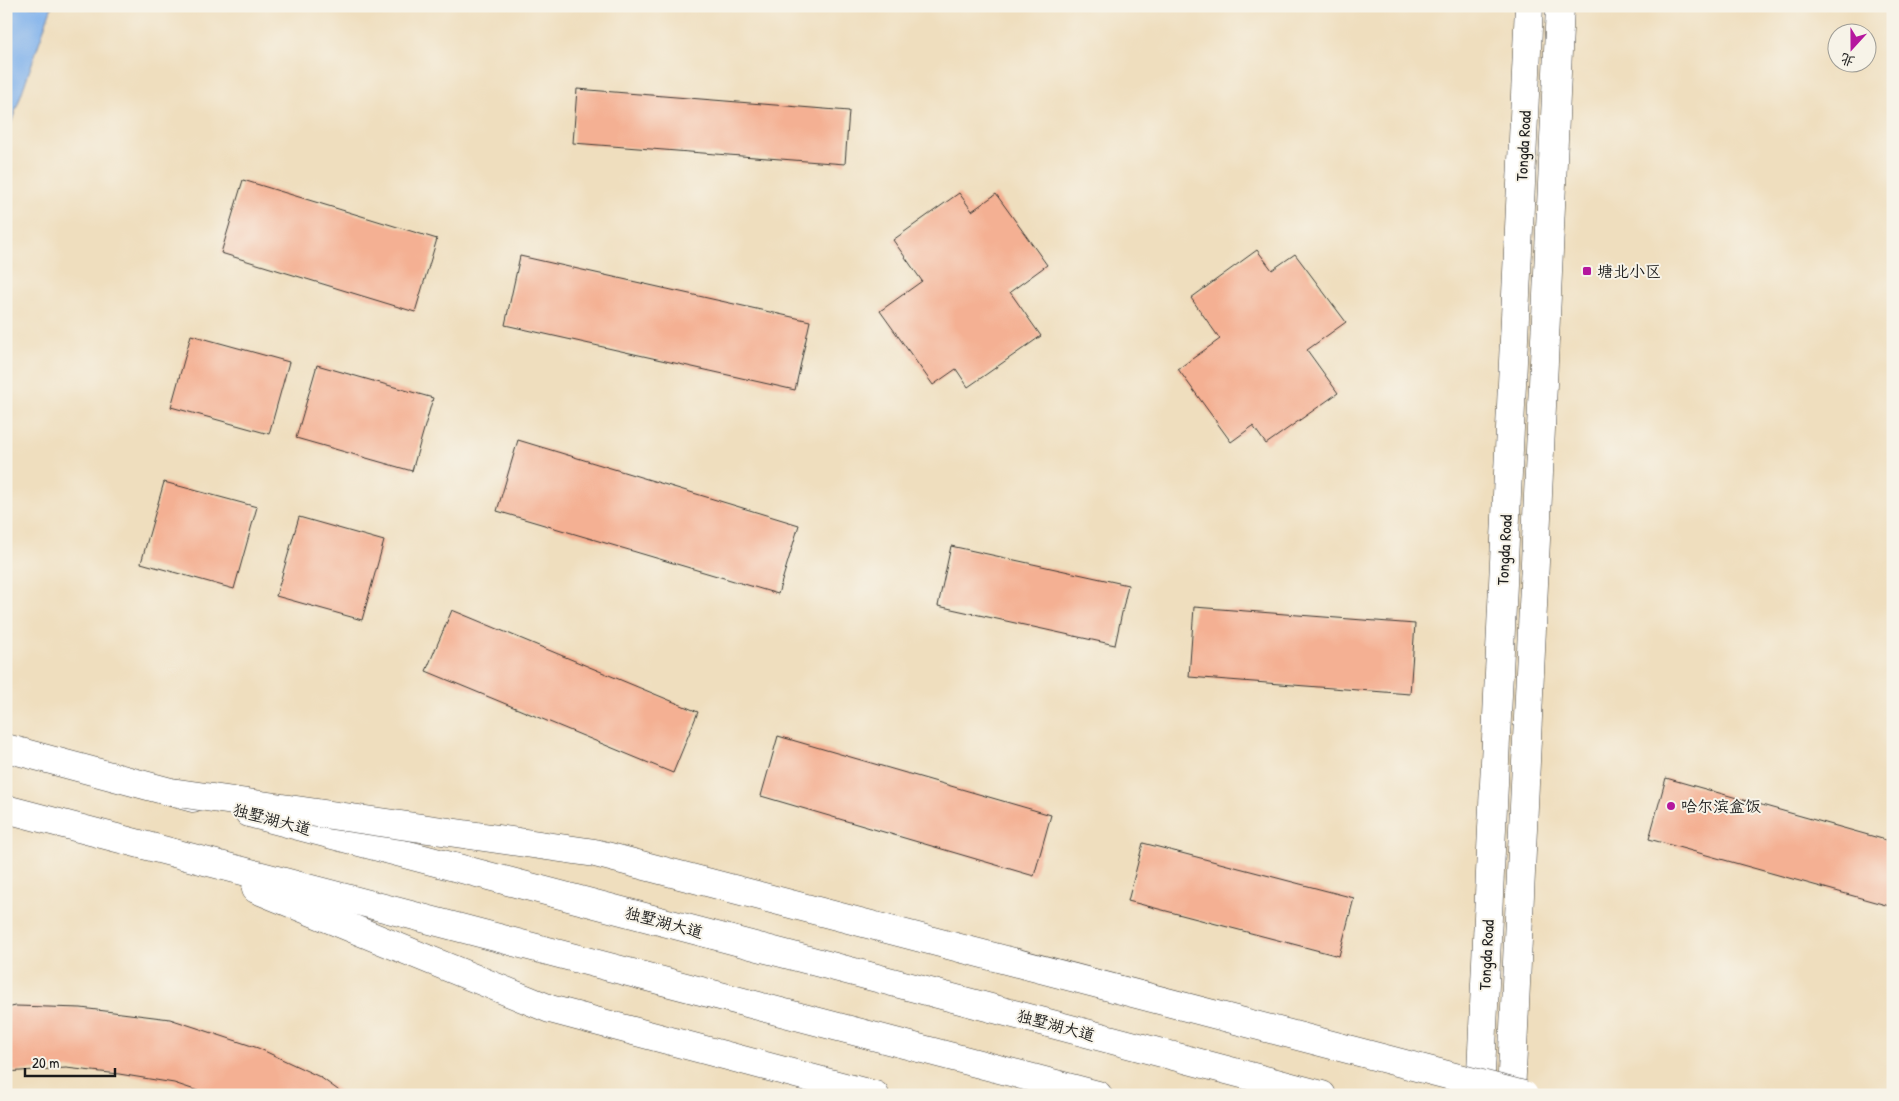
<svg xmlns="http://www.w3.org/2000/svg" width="1899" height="1101" font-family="'Patrick Hand','LXGW WenKai TC',sans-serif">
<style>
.water{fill:#81b2ec;stroke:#4e6784}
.building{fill:#f4b093}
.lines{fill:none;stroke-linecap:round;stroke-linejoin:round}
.secondary-casing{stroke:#3c3934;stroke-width:29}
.trunk-casing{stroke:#3c3934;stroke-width:29}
.secondary{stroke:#fff;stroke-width:28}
.trunk{stroke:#fff;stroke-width:28}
.trunk-bridge-casing{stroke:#3c3934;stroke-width:29;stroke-linecap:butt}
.trunk-bridge{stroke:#fff;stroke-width:28}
.poi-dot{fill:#b5179e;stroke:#f7f3e8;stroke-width:2}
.labels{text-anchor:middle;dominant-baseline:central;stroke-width:4;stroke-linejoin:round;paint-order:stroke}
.street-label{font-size:16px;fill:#1c1c1c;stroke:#f7f3e8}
.poi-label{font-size:16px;fill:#1c1c1c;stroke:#f7f3e8;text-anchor:start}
</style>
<rect width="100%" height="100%" fill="#f7f3e8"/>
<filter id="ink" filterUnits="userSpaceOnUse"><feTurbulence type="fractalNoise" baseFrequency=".02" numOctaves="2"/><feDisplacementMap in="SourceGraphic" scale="10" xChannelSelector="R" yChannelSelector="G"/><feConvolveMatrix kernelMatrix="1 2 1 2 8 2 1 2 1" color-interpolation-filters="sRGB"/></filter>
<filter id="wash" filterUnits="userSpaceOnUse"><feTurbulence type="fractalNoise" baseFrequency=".0096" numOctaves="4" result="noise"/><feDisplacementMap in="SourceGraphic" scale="20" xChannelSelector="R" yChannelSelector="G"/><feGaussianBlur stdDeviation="1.12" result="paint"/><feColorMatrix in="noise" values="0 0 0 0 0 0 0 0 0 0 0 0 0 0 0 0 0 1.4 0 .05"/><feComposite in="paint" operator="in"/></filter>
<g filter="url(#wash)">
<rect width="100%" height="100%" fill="#efdebe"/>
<polygon class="water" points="6,6 52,6 6,138"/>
<g id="blocks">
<g class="building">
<polygon points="577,89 849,111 845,164 573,143"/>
<polygon points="243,180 437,239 415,312 221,253"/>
<polygon points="959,193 972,211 996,194 1047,265 1010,292 1041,336 968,387 956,369 933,385 880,311 922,281 893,240"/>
<polygon points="1257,250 1272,270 1295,254 1346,322 1307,350 1338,393 1266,444 1253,426 1231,442 1178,369 1220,339 1191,298"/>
<polygon points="520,256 810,321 795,390 505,325"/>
<polygon points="191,335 289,362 269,434 171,407"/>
<polygon points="317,365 433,398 412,471 296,438"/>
<polygon points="518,440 799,525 778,594 497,511"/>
<polygon points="164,482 257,507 234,589 141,563"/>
<polygon points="299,517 384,541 362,620 276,596"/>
<polygon points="951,546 1128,585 1115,645 938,606"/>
<polygon points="1194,607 1415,624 1410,694 1189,677"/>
<polygon points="452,610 698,712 673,773 426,671"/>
<polygon points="778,736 1051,815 1034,876 761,796"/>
<polygon points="1666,778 1893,842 1893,907 1649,839"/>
<polygon points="1143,843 1354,898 1339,956 1128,901"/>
<polygon points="16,1006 81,1008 170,1019 258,1048 320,1077 345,1095 210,1095 174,1083 119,1074 66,1068 6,1072 6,1008"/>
</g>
</g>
</g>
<g filter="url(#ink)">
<use href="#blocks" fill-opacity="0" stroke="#3c3934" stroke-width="1"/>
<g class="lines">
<defs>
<g id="secondary">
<polyline points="1480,1095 1529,6"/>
<polyline points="1511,1095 1560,6"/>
</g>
<g id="trunk">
<polyline points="6,748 193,798"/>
<polyline points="6,809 1098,1095"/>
<polyline points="249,813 1322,1095"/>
<polyline points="256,889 550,1009 875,1095"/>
</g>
</defs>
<use href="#secondary" class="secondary-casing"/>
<use href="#trunk" class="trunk-casing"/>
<use href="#secondary" class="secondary"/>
<use href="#trunk" class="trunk"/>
<defs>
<polyline id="trunk-bridge" points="171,792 595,853 1524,1095"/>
</defs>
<use href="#trunk-bridge" class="trunk-bridge-casing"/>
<use href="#trunk-bridge" class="trunk-bridge"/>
</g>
</g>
<g class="poi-dot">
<rect x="1582" y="266" width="10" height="10" rx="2.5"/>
<circle cx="1671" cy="806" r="5"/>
</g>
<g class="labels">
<g class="street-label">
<text transform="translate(1523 146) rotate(-87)">Tongda Road</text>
<text transform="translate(1504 550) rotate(-87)">Tongda Road</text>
<text transform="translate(272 819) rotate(15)">独墅湖大道</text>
<text transform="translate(664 922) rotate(15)">独墅湖大道</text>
<text transform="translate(1486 955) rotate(-87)">Tongda Road</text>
<text transform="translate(1056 1025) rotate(15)">独墅湖大道</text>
</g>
<g class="poi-label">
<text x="1597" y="271">塘北小区</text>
<text x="1681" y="806">哈尔滨盒饭</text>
</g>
</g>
<rect width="1899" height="1101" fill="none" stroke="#f7f3e8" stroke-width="25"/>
<g transform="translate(1852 48) rotate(201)"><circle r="24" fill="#f7f3e8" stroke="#9f9d96"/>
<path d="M0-4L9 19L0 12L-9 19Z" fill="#b5179e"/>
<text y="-8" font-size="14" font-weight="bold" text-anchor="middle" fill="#1c1c1c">北</text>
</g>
<path d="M25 1068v8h90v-8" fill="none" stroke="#1c1c1c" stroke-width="2.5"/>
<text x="32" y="1068" font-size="15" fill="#1c1c1c" stroke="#f7f3e8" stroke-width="4" paint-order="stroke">20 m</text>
</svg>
